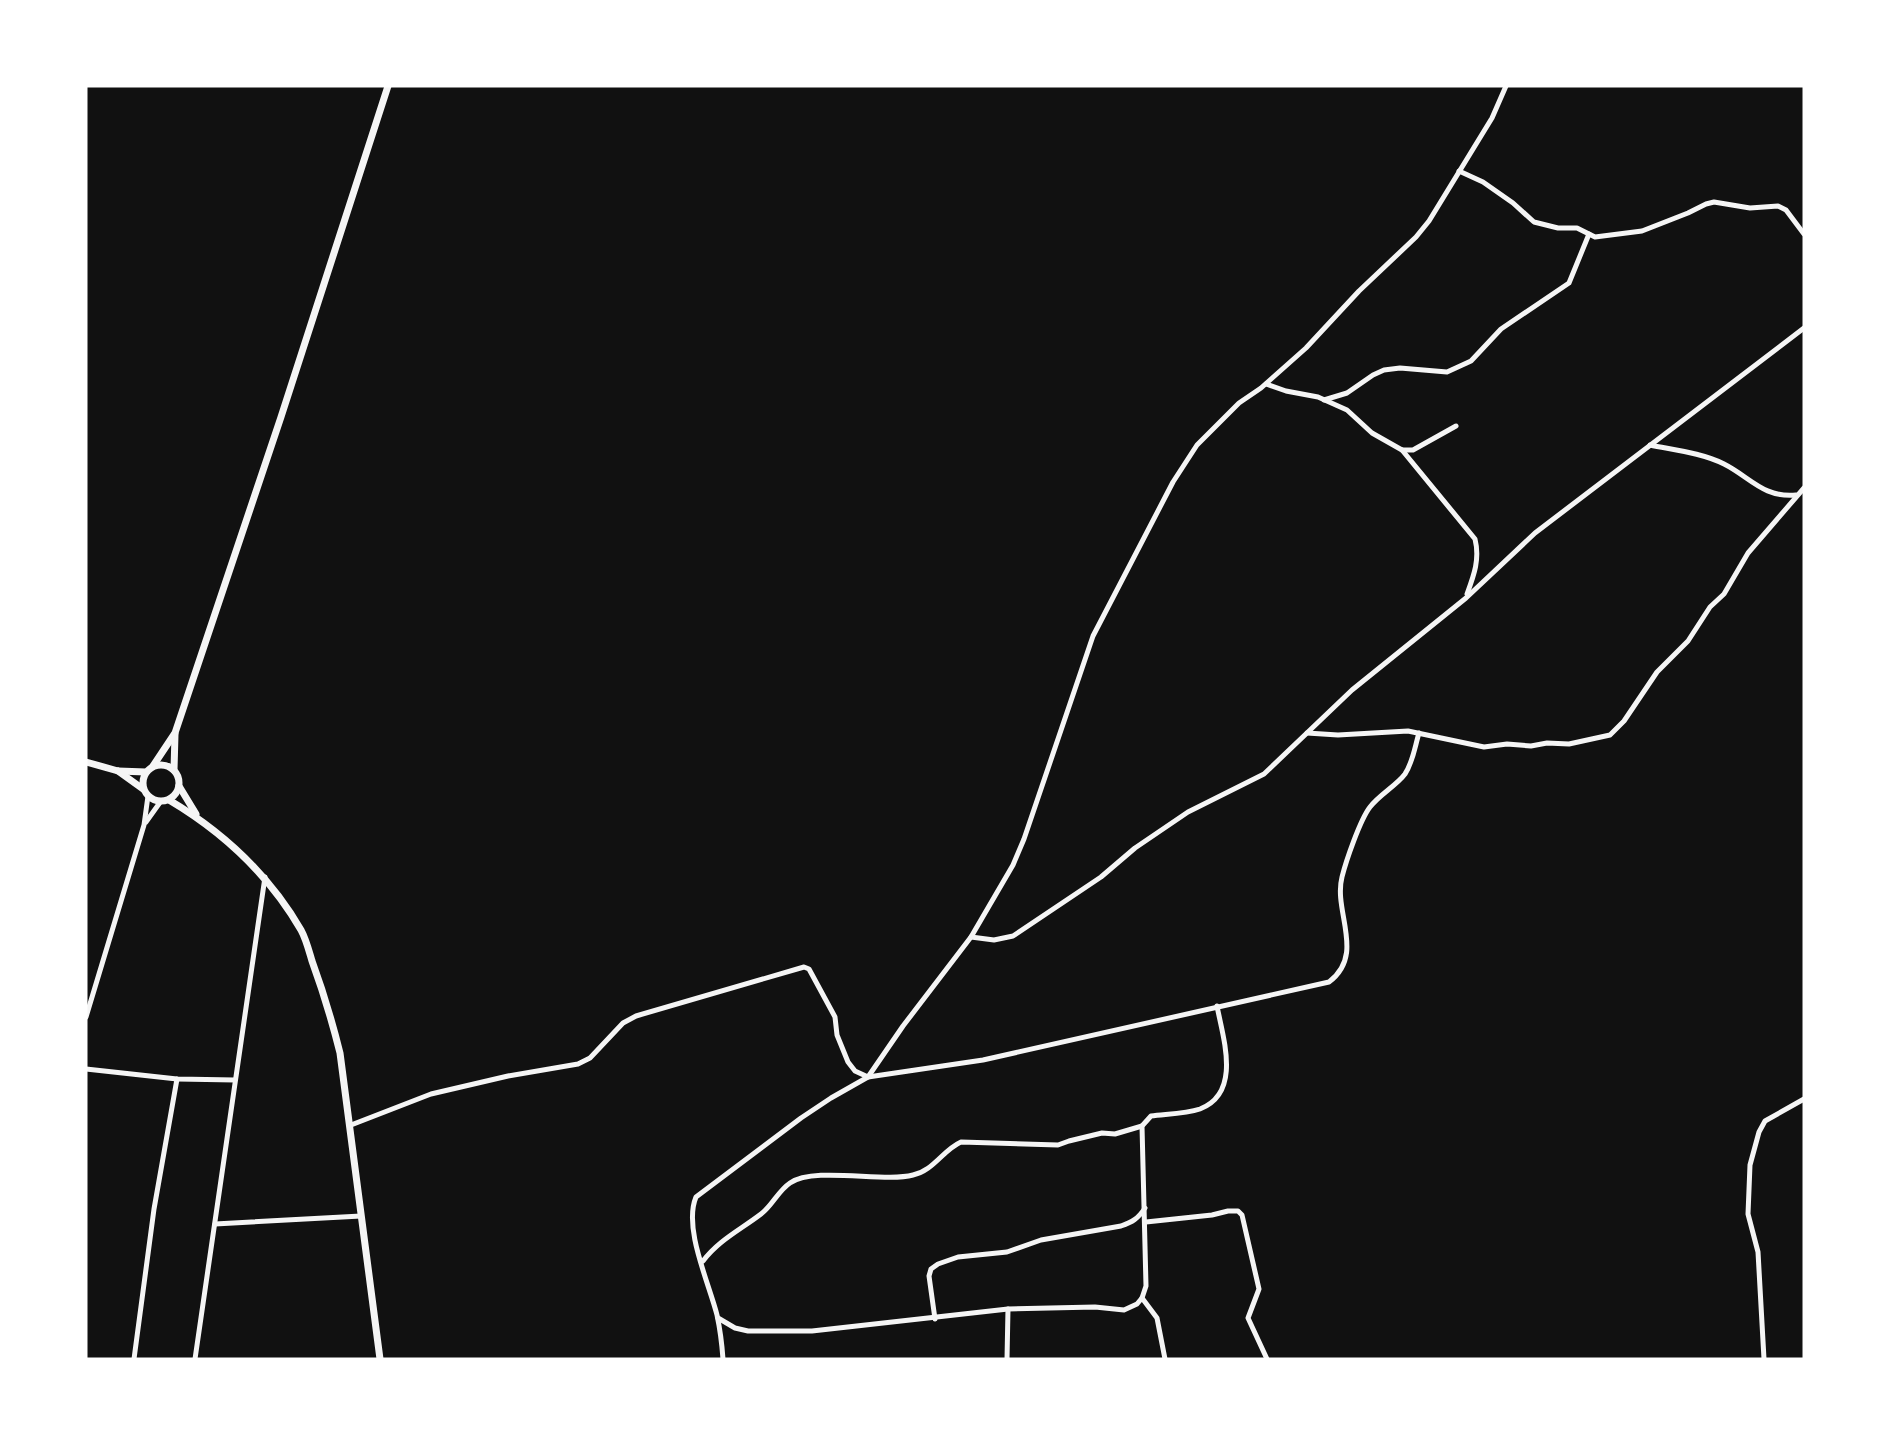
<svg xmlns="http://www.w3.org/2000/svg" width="1890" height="1445" font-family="'PT Sans Narrow',sans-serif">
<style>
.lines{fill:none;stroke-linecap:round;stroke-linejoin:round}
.minor{stroke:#f5f5f5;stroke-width:5}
.secondary{stroke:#f5f5f5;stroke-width:7}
</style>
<rect width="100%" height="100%" fill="#111"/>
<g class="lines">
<g class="minor">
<polyline points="1459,171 1483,182 1513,203 1534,222 1558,228 1577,228 1595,237 1642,231 1688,213 1706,204 1714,202 1750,208 1778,206 1786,210 1804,234"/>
<polyline points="1266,384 1286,391 1318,397 1347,410 1372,433 1402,450 1413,450 1456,426"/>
<polyline points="1324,400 1347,393 1373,375 1384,370 1400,368 1447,372 1471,361 1501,329 1569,283 1589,234"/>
<path d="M1650 445C1674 450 1702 453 1724 464 1750 477 1763 498 1796 495"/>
<path d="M1402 450 1475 539C1480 559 1474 575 1467 594"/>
<polyline points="1307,733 1338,735 1408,731 1484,747 1507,744 1531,746 1547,743 1569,744 1610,735 1624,721 1657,672 1688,641 1710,607 1724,594 1748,553 1804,488"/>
<polyline points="146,822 161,801"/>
<polyline points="971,937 994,940 1013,936 1101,877 1135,848 1188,812 1264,774 1352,690 1466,598 1535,533 1804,328"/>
<polyline points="86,1017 144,825 148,796"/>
<polyline points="86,1069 177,1079 235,1080"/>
<path d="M351 1125 431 1094 508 1076 578 1064 590 1058 623 1023 636 1016 804 967 809 969 835 1017 837 1035 848 1062 855 1071 868 1077 983 1060 1329 982C1366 954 1333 912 1342 877 1346 861 1360 820 1370 807 1380 794 1396 786 1405 774 1413 762 1415 746 1419 733"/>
<polyline points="1146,1222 1212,1215 1228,1211 1238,1211 1242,1215 1259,1289 1248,1318 1267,1359"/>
<polyline points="215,1224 361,1216"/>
<path d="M703 1261C719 1240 740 1230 761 1214 772 1206 778 1191 790 1183 815 1166 884 1183 913 1175 933 1171 943 1150 961 1142L1058 1145 1069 1141 1102 1133 1115 1134 1142 1126"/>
<polyline points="1142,1298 1157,1318 1165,1359"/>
<path d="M718 1318 735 1328 748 1331H812L1008 1309 1095 1307 1124 1310 1137 1304 1142 1298 1146 1286 1142 1126 1151 1116C1166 1114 1185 1114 1200 1109 1242 1093 1223 1038 1217 1006"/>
<path d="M935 1319 929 1276 931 1269 938 1264 958 1257 1007 1252 1041 1240 1121 1226C1132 1222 1138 1219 1145 1208"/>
<polyline points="134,1359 154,1209 177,1079"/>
<polyline points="195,1359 265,877"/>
<path d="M723 1359C722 1345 720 1329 717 1315 709 1283 683 1228 696 1197L801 1118 831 1098 868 1077 903 1026 971 937 1013 865 1024 839 1093 636 1173 482 1197 445 1239 403 1261 388 1306 348 1359 291 1416 237 1429 221 1492 118 1506 86"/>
<polyline points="1007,1359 1008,1309"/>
<polyline points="1764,1359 1758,1252 1748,1214 1750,1165 1759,1132 1765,1121 1804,1099"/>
</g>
<g class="secondary">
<polyline points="86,762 118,771 146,772"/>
<circle cx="161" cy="783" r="18"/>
<polyline points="153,766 175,733 281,417 388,86"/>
<polyline points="174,770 175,734"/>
<polyline points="118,771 143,789"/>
<polyline points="179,786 196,814"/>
<path d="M169 800C223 832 269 875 301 930 306 939 309 951 312 961 323 991 332 1021 340 1053L380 1359"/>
</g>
</g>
<rect width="1890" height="1445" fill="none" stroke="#ffffff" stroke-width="175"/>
</svg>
